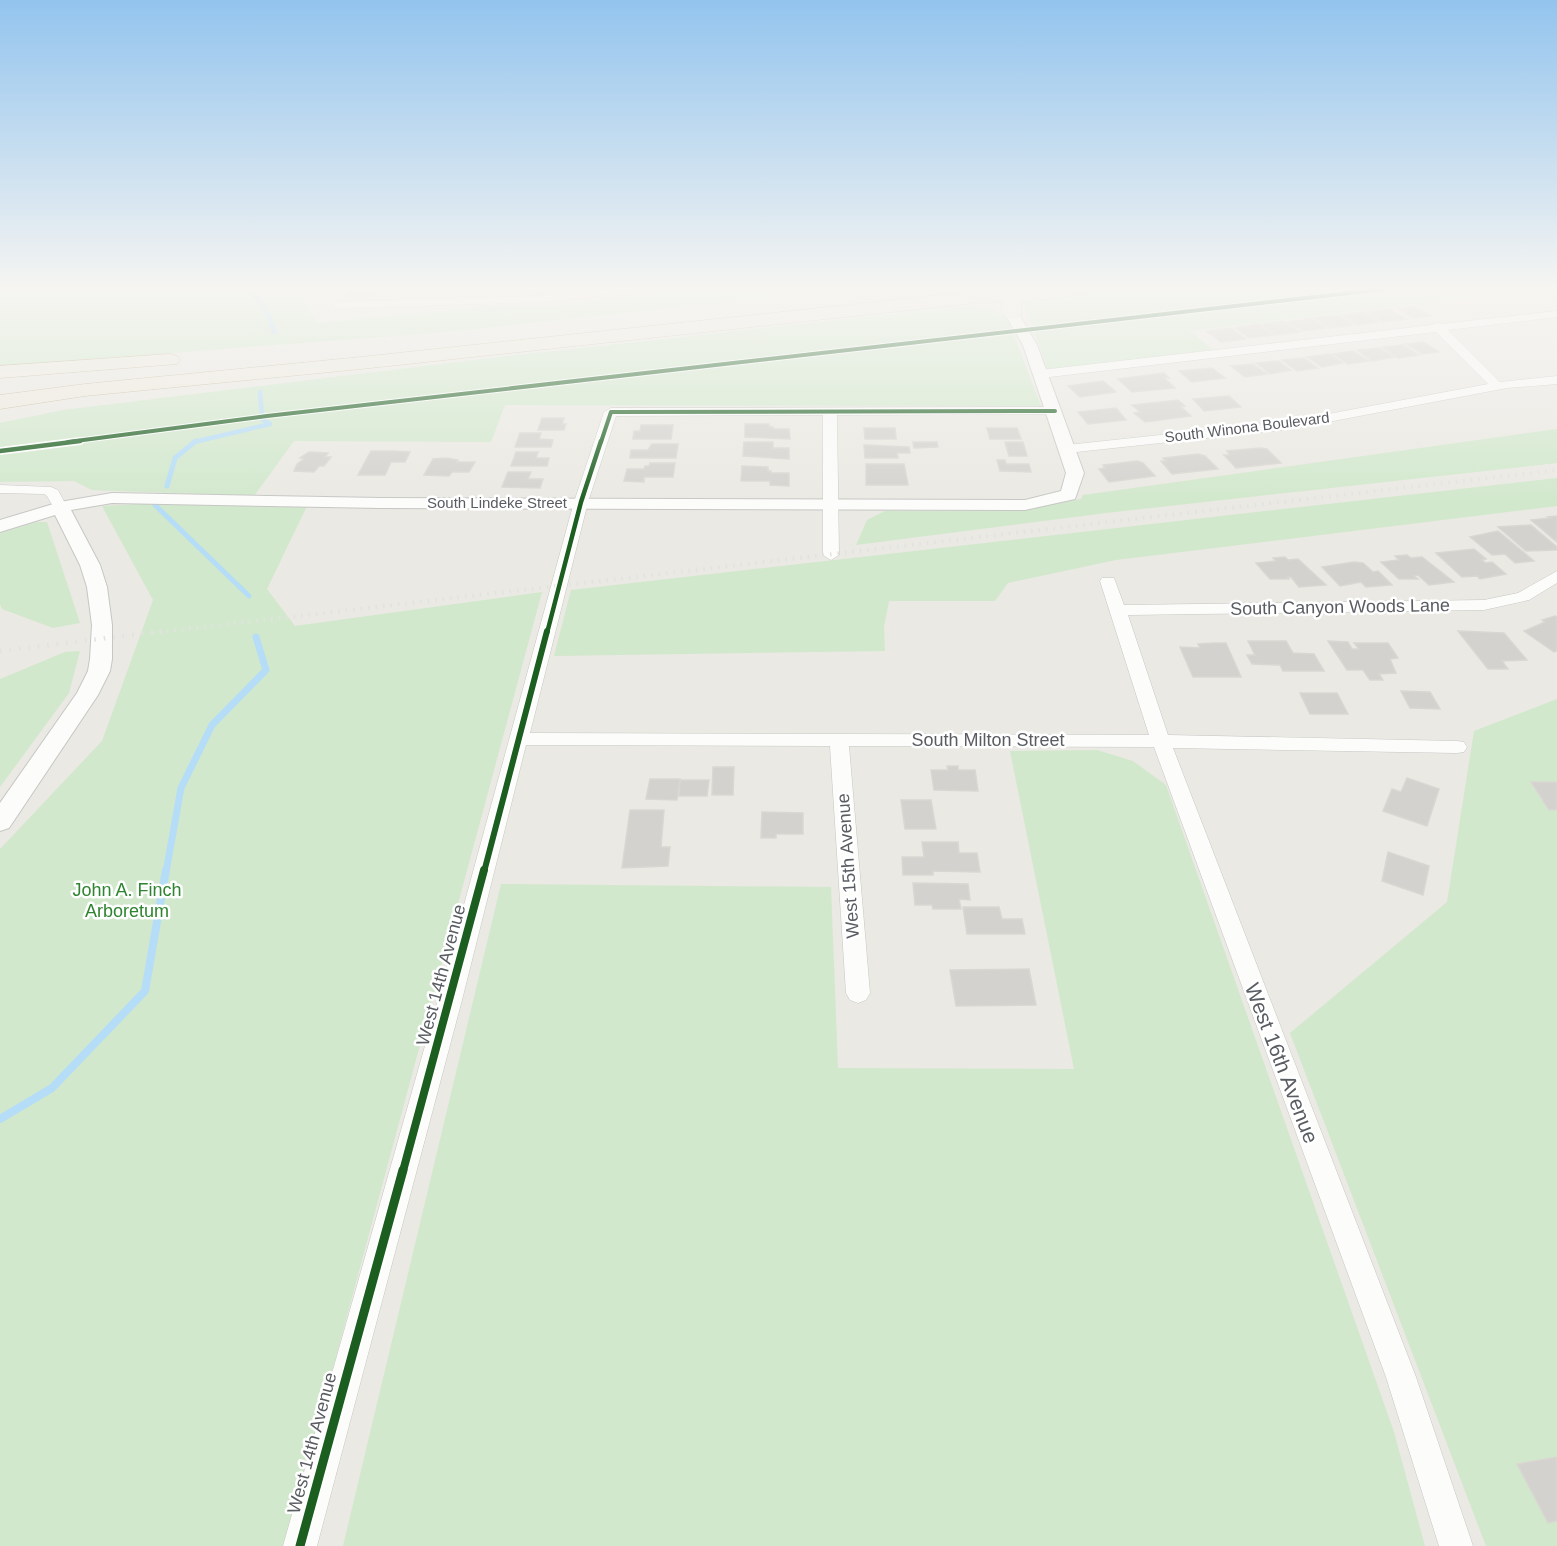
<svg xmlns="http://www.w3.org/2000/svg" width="1557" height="1546" font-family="Helvetica,sans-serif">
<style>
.green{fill:#d1e8cc}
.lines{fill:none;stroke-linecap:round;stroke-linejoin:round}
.stream-far3{stroke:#b5ddf7;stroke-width:4.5}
.stream-far2{stroke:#b5ddf7;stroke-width:5}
.stream-far1{stroke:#b5ddf7;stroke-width:7}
.stream{stroke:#b5ddf7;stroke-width:8}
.building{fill:#d3d2ce;stroke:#dad7d2;stroke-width:1.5}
.minor-casing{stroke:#c6c6c4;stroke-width:1}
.tertiary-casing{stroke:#c6c6c4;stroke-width:2}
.trunk-casing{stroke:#c1b190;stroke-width:1}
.motorway-casing{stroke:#c1b190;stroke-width:1}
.minor{fill:#fcfcfb;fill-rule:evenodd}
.tertiary{fill:#fcfcfb;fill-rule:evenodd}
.trunk{fill:#f0ede2;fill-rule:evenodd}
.motorway{fill:#eeeadf;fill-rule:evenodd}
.rail-far1{stroke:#e2e2e1;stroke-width:4;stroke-dasharray:1.5 6;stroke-linecap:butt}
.rail{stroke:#e2e2e1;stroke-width:4.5;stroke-dasharray:1.5 8;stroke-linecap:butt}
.cycleway-far4-casing{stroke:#fff;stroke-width:6}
.cycleway-far3-casing{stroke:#fff;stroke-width:8}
.cycleway-far2-casing{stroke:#fff;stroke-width:10}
.cycleway-far1-casing{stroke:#fff;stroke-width:11}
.cycleway-casing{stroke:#fff;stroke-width:13}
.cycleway-far4{stroke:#1b5e20;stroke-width:4}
.cycleway-far3{stroke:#1b5e20;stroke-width:4.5}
.cycleway-far2{stroke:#1b5e20;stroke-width:6}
.cycleway-far1{stroke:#1b5e20;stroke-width:8}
.cycleway{stroke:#1b5e20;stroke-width:9}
.labels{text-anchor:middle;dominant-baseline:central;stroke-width:5;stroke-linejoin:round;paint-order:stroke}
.far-street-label{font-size:15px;fill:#595d62;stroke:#fff}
.street-label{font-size:18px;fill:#595d62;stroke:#fff}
.park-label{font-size:18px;fill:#2e8430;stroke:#fff}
.near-street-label{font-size:21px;fill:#595d62;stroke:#fff}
</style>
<rect width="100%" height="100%" fill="#eae9e3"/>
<g class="green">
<polygon points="0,289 294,289 318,323 483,307 546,306 664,294 665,289 844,289 448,332 0,366"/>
<path d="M1110 289H1537L1190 331 1213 350 1048 371 1024 302C1041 291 1088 291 1110 289Z"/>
<polygon points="967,306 995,310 1007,317 1041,406 505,405 491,442 294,441 254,496 92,490 74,481 0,482 0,423 63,410 499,357"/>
<polygon points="1557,429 1557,463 1106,513 856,545 867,520 885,511 1013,511 1081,499 1083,495"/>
<polygon points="1557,478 1557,506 1116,560 1008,583 995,601 889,601 884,627 885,651 554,656 571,590"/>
<polygon points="194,501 307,506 267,589 295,626 542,592 285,1546 0,1546 0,849 102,741 153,600 102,506"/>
<polygon points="37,522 47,522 80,623 53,628 2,609 0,604 0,533"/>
<polygon points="80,651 69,693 0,787 0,679 65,652"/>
<polygon points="1557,699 1557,1546 1486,1546 1290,1033 1447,902 1474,731"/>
<polygon points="1097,750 1133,761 1166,785 1394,1432 1425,1546 343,1546 501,884 831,887 838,1068 1074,1069 1010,751"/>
</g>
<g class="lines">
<g class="stream-far3">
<polyline points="148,289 178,289"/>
<path d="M241 289C262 295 268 312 274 332"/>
<polyline points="260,392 262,415"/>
<polyline points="194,442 270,424 262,419"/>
</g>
<g class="stream-far2">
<polyline points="167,486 175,458 196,441"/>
<polyline points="155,505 249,596"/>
</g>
<polyline class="stream-far1" points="166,872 181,788 212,725 266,670 256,637"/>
<polyline class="stream" points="0,1119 52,1088 145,991 166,870"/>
</g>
<g class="building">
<polygon points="352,289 378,289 375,294 365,296 348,295"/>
<polygon points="1415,307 1431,316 1414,318 1399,309"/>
<polygon points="1389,309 1406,319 1383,322 1366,312"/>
<polygon points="1363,312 1379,322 1357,325 1341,315"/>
<polygon points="1337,315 1353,325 1330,328 1314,318"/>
<polygon points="1311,318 1326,328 1303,331 1288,322"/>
<polygon points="1284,321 1300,332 1276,335 1261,324"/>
<polygon points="1258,324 1273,335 1249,338 1235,328"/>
<polygon points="1231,328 1246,339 1221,342 1206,331"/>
<polygon points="1423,342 1439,352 1422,354 1406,344"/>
<polygon points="1403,345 1419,355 1398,358 1382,347"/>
<polygon points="1379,348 1394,357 1372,361 1357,350"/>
<polygon points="1353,351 1369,361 1348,364 1333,354"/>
<polygon points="1330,354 1343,363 1322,367 1307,357"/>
<polygon points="1304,358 1318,368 1297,371 1282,360"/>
<polygon points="1279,361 1291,370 1270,374 1256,363"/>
<polygon points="1253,364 1267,374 1245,377 1231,366"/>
<polygon points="1212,368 1225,378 1192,382 1179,371"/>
<polygon points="1164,373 1169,378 1164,378 1175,388 1132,392 1118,379"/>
<polygon points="1103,381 1116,392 1080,397 1068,386"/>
<polygon points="1229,396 1241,407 1204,411 1193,399"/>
<polygon points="1178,400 1185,406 1181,407 1191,416 1145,422 1134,413 1140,412 1132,405"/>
<polygon points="1116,408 1126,420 1088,424 1078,412"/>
<polygon points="542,418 564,418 562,424 566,424 564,430 538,430"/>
<polygon points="745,424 769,424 769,427 773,427 773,429 789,429 790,439 745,437"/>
<polygon points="641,425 673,425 671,439 633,439 634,431 640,431"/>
<polygon points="864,428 895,428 896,439 865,439"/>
<polygon points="987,428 1017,428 1021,439 990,439"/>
<polygon points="520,433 541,433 539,439 553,440 551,447 515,447"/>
<polygon points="744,442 773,442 773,448 789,448 789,459 743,456"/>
<polygon points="913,442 937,442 938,447 914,448"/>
<polygon points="1005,442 1023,442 1027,456 1009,456"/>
<polygon points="652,444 678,444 676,458 630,458 631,450 648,450"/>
<polygon points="864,445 909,447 910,453 897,453 898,458 865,458"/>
<polygon points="1260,448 1267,449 1281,463 1236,468 1224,455 1230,455 1227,451"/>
<polygon points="371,451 393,451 410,452 405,462 391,462 385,475 358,475"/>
<polygon points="309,452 328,453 325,457 331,457 324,466 319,466 314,472 294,471 297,464 304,459 300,458"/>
<polygon points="516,452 538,452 536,458 549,458 547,466 511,466"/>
<polygon points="1198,454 1205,456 1218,469 1172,474 1161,461 1166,461 1163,458"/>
<polygon points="446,458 458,460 457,462 475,462 469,472 452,472 449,476 424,475 433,459"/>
<polygon points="997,460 1005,460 1006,464 1029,464 1031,472 1000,471"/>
<polygon points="1137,461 1143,463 1155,476 1109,482 1099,469 1105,468 1103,465"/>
<polygon points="650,463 675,463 673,477 644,477 644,482 624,481 627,469 644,469 645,466 649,466"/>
<polygon points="866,464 904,464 908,485 866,485"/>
<polygon points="742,466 768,467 768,471 771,471 771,473 789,473 789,486 770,485 770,481 741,481"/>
<polygon points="508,472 531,472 528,479 543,479 540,488 502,487"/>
<polygon points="1557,516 1557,542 1531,520 1550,518 1548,517"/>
<polygon points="1531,525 1557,547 1557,550 1526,551 1498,527"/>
<polygon points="1498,531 1534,561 1515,563 1505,554 1492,555 1470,537"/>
<polygon points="1474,549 1486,559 1482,560 1486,563 1492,562 1506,574 1480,579 1477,576 1462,577 1436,553"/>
<polygon points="1407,555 1411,558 1422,557 1454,582 1429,585 1418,575 1414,576 1418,579 1399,579 1381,562 1399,560 1395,556"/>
<polygon points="1285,557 1288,560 1298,559 1326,585 1299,587 1291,577 1288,577 1289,579 1270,579 1256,563 1276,561 1273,558"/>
<polygon points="1354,562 1363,563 1373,572 1378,571 1392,585 1366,587 1361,582 1340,586 1322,567"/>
<polygon points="1555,616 1557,617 1557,651 1554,652 1524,631 1545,622 1542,620"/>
<polygon points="1458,631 1504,633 1527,660 1502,661 1508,669 1488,669"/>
<polygon points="1248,641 1286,641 1293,653 1314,654 1324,671 1283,671 1280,665 1252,664 1247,655 1255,655"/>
<polygon points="1328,641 1348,642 1352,649 1359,649 1354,643 1388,643 1398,658 1390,659 1396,673 1379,674 1383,680 1370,680 1363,670 1347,670"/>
<polygon points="1215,643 1226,643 1241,677 1193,677 1180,647 1200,648 1198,644"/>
<polygon points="1401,691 1430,692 1440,709 1410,708"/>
<polygon points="1300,693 1337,693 1348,714 1310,714"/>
<polygon points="947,766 958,766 958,770 975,770 978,791 934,790 931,770 948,770"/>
<polygon points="713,767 734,767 733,795 712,795"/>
<polygon points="1407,778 1439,789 1427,826 1383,811 1392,789 1401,792"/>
<polygon points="650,779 680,779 677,800 646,799"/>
<polygon points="680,780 709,780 707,796 679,796"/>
<polygon points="1531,782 1557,782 1557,810 1549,810"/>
<polygon points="901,800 931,800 936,829 905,829"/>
<polygon points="630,810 664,810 661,847 670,847 668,866 622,868"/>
<polygon points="762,812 803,813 803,834 776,834 776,838 761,838"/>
<polygon points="922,842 958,842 959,853 977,853 980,872 933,871 933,875 903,875 902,857 924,857"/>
<polygon points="1388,852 1429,866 1423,895 1382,881"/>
<polygon points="913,883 968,884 970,900 959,899 961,909 933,909 932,905 915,905"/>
<polygon points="963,907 999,907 1002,919 1022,919 1025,934 967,934"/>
<polygon points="1029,969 1036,1005 956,1006 950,970"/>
<polygon points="1557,1457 1557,1521 1548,1523 1517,1464"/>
</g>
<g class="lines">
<defs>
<g id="minor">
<polygon points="603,289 639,289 634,292 541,302 338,308 332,305 338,302 541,296"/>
<polygon points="1557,311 1557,317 1448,330 1500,382 1557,376 1557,384 1507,388 1291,429 1067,453 1060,449 1067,445 1291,421 1488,384 1436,332 1041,378 1035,374 1041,370 1432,325 1437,323 1441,324"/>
<polygon points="1055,407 1061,411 1060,414 837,415 839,555 831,560 823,555 823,415 616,416 588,502 530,733 1149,735 1100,581 1102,578 1114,578 1124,605 1484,600 1518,593 1557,571 1557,583 1529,600 1484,610 1128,615 1168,735 1457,741 1464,742 1467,747 1464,752 1457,753 1173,748 1416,1377 1473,1546 1439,1546 1386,1377 1154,747 849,746 870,993 866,1000 858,1003 850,1000 846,993 830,746 526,745 462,1000 317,1546 283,1546 438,1000 574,502 604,412 611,408"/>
<polygon points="0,485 51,487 58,490 67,507 60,511 55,510 47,496 44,494 0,493"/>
</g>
<polygon id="tertiary" points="1012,310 1017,311 1037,345 1084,473 1075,499 1025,510 381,508 112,503 71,510 100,565 107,587 112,625 112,659 110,671 98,695 9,828 0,831 0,803 77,693 88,671 90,659 92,625 87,587 80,565 55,515 0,532 0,520 60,502 112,493 381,498 1025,500 1061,491 1066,473 1023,345 1005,314"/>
<path id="trunk" d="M1039 289H1094L1091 293 1085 294 1021 302V314L1018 318H1006C990 292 1022 291 1039 289Z"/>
<g id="motorway">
<polygon points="997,289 1010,290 1012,294 1010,298 1003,300 361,369 85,396 0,409 0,395 85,384 361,357"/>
<polygon points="170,354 177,356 180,360 177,364 0,378 0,366"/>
</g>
</defs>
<use href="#minor" class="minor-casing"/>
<use href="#tertiary" class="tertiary-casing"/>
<use href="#trunk" class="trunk-casing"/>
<use href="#motorway" class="motorway-casing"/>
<use href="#minor" class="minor"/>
<use href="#tertiary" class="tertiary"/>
<use href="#trunk" class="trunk"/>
<use href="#motorway" class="motorway"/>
<polyline class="rail-far1" points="152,633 1557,470"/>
<polyline class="rail" points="0,651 164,631"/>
<defs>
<g id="cycleway-far4">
<polyline points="68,442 267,416 1385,289"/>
<polyline points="601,442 611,412 1055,411"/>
</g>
<g id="cycleway-far3">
<polyline points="0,451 80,441"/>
<polyline points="547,633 581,502 601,441"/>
</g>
<polyline id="cycleway-far2" points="484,872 547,631"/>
<polyline id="cycleway-far1" points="403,1171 484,870"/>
<polyline id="cycleway" points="300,1546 403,1170"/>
</defs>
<use href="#cycleway-far4" class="cycleway-far4-casing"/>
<use href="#cycleway-far3" class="cycleway-far3-casing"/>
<use href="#cycleway-far2" class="cycleway-far2-casing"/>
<use href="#cycleway-far1" class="cycleway-far1-casing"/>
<use href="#cycleway" class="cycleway-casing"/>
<use href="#cycleway-far4" class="cycleway-far4"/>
<use href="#cycleway-far3" class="cycleway-far3"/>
<use href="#cycleway-far2" class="cycleway-far2"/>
<use href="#cycleway-far1" class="cycleway-far1"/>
<use href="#cycleway" class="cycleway"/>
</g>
<linearGradient id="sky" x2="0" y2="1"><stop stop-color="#93c4ee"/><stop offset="0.57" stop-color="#f6f5f2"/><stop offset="1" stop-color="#f6f5f2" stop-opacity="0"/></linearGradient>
<rect width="1557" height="506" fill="url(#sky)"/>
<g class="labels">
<g class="far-street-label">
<text transform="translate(1247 427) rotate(-7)">South Winona Boulevard</text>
<text x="497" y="502">South Lindeke Street</text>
</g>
<g class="street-label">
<text transform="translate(1340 607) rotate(-1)">South Canyon Woods Lane</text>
<text x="988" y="740">South Milton Street</text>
<text transform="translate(848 866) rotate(-94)">West 15th Avenue</text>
<text transform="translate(441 975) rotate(-75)">West 14th Avenue</text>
<text transform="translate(312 1443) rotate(-75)">West 14th Avenue</text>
</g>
<g class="park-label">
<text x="127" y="890">John A. Finch<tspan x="127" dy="21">Arboretum</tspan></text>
</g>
<g class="near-street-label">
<text transform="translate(1282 1063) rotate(69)">West 16th Avenue</text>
</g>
</g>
</svg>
